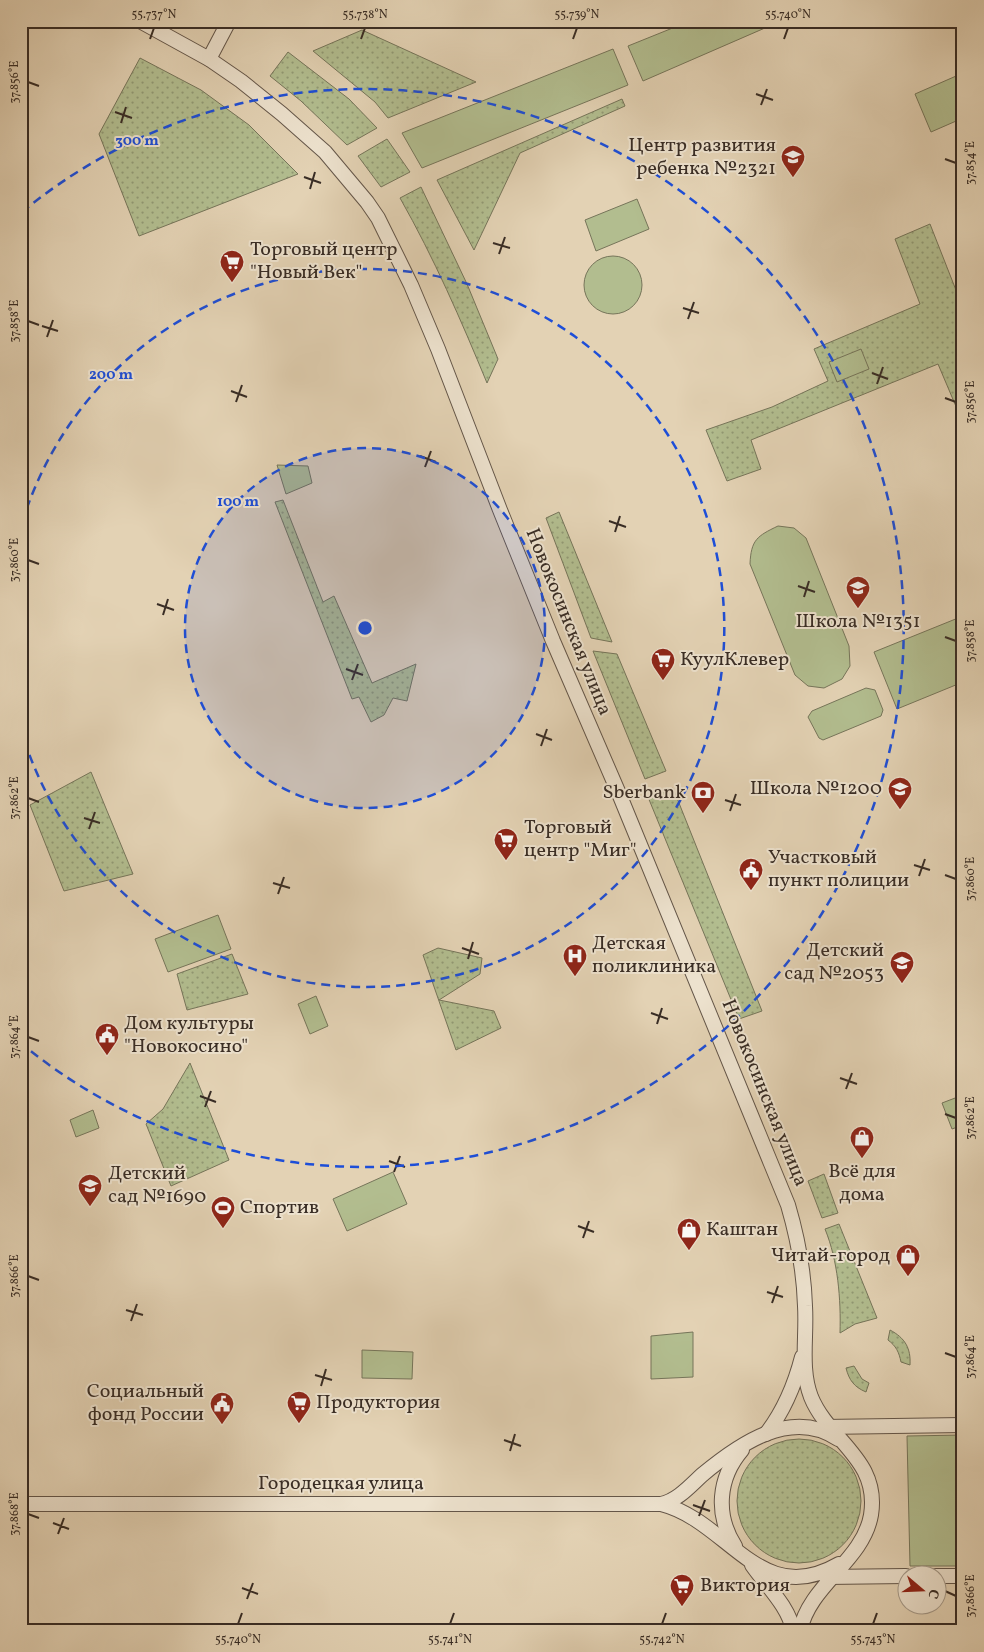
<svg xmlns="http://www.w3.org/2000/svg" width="984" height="1652" font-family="Vollkorn,serif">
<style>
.grass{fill:url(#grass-dots);stroke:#76755a}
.green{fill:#b2bd8f;stroke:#76755a}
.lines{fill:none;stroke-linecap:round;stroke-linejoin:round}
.minor-casing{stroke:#645649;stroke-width:16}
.minor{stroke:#ede2ce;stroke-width:14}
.ticks{fill:none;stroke:#392d25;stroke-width:2}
.ring{fill:none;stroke:#1d4ed8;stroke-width:2.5;stroke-dasharray:9 6}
.labels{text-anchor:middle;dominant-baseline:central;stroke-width:4;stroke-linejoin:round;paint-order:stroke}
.poi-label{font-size:20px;fill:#392d25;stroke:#ede2ce;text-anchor:start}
.street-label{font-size:20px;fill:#392d25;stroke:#ede2ce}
.centre{fill:#1d4ed8;stroke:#ede2ce;stroke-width:2.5}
.ring-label{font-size:15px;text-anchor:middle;font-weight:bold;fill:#1d4ed8;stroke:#ede2ce;stroke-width:4;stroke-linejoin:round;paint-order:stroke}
.neatline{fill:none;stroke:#392d25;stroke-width:2}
.ticks-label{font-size:12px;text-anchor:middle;fill:#392d25}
</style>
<defs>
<pattern id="grass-dots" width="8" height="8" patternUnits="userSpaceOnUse" patternTransform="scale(1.25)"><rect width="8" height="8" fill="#b2bd8f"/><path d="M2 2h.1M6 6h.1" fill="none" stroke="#929a75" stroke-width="1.8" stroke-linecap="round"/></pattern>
</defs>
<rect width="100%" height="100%" fill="#e3d2b4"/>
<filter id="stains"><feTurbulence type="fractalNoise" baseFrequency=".004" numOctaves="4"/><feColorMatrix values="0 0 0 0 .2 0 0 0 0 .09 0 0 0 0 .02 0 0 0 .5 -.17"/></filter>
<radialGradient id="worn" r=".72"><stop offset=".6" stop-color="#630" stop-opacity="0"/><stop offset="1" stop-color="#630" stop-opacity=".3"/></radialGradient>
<g class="grass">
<polygon points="362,30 476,82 388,118 375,102 313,51"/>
<polygon points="288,52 349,99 377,128 347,145 301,101 270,76"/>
<polygon points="140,58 201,90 249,125 298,174 139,236 99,134"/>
<polygon points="622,99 625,106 520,153 474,250 437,180"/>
<polygon points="387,139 410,172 381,187 358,156"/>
<path d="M421 187 467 284 498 359 487 383C461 320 434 258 400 198Z"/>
<polygon points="930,224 963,308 963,423 938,364 751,440 761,469 727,481 706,430 772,407 828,381 814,349 920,304 895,239"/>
<polygon points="283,500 323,602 334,596 372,683 416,664 407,701 393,698 384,715 371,722 359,697 352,699 275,502"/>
<polygon points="559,512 612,642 591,638 546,518"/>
<polygon points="593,651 617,654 666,771 645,779"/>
<polygon points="91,772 133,874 64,891 30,805"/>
<polygon points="673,788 762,1011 739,1019 648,797"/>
<polygon points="438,948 482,958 480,974 439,1000 494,1011 501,1028 456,1050 423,955"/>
<polygon points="232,954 248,994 187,1010 177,974"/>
<polygon points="190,1063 229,1160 171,1186 146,1124 163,1109"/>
<polygon points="824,1174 838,1213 822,1218 808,1181"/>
<path d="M839 1224 877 1318 855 1324 840 1333C841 1299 838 1261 825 1229Z"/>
<path d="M890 1330C905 1338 911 1348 910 1365L901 1362C899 1352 896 1346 888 1340Z"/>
<path d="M854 1366 862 1379 869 1383 866 1392C854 1387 849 1380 846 1368Z"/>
<circle cx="799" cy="1501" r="62"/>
</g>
<g class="green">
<polygon points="690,21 781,21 643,81 628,46"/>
<polygon points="613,49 628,85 422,168 402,133"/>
<polygon points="963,73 963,118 931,132 915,94"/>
<polygon points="637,199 649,229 596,251 585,220"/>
<circle cx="613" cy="285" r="29"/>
<polygon points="861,349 869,369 837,382 829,362"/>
<polygon points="277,465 308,466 312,483 286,494"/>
<path d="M778 526 794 528 806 538 849 646 850 666 842 679 824 688 808 686 795 675 750 564C751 540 757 536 778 526Z"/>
<polygon points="963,616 963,682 897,709 874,652"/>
<polygon points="866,688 875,690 883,710 881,716 823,740 819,738 808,717 812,711"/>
<polygon points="218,915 231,949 168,972 155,939"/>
<polygon points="316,996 328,1026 310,1034 298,1004"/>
<polygon points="963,1095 963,1125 952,1129 942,1103"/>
<polygon points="93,1110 99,1128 76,1137 70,1120"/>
<polygon points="393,1172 407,1204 347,1231 333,1199"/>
<polygon points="693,1332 693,1377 651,1379 651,1336"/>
<polygon points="362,1350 413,1352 412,1379 362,1378"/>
<polygon points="963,1435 963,1566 910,1566 907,1436"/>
</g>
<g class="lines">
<defs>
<g id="minor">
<path d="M140 21 209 59 241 81 282 114 325 152 367 202 378 218 411 285 438 349 500 510 553 641 620 796 788 1205C798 1239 804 1272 805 1306 807 1337 800 1368 811 1397 829 1441 880 1459 871 1515 863 1561 809 1585 800 1631"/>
<polyline points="209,59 229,21"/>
<polyline points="824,1427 963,1425"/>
<path d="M766 1434C783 1412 795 1384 802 1357"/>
<path d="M21 1504H661C677 1501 690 1486 702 1475 738 1445 791 1407 838 1439"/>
<path d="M661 1504C729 1521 760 1610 839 1564"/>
<path d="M735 1546C715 1515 718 1478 742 1450"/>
<path d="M752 1565C765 1584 790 1608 793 1631"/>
<polyline points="936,1576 963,1576"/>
<polyline points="826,1577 906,1576"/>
</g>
</defs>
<use href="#minor" class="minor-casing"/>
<use href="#minor" class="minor"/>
</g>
<path class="ticks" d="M150 39 154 28M361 39 365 28M573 39 577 28M784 39 788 28M28 82 39 86M756 94 773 100M761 105 767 89M115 112 132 118M121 123 126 107M945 159 956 163M304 177 321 183M310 189 315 172M493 243 510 248M499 254 505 237M683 308 699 313M688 319 694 302M28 321 39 325M42 326 58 331M47 337 53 320M872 373 888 379M877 384 883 367M231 391 247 397M945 398 956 402M236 402 242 385M420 456 436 462M425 467 431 451M609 521 626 527M615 532 620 516M28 560 39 564M798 586 815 592M804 597 809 581M157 604 174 610M163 615 168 599M945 637 956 641M346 669 363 675M352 680 358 664M536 734 552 740M541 746 547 729M28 798 39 802M725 800 741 805M730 811 736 794M84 818 100 823M89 829 95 812M914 865 930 870M945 875 956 879M919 876 925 859M273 883 290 888M278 894 284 877M462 948 479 954M468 959 473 942M651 1013 668 1019M657 1024 662 1008M28 1037 39 1041M840 1078 857 1084M846 1089 852 1073M200 1096 216 1102M205 1107 211 1091M945 1114 956 1118M389 1161 405 1167M394 1172 400 1156M578 1226 594 1232M583 1238 589 1221M28 1276 39 1280M767 1292 783 1297M772 1303 778 1286M126 1310 143 1315M131 1321 137 1304M945 1353 956 1357M315 1375 332 1380M321 1386 326 1369M504 1440 521 1446M510 1451 515 1434M693 1505 710 1511M28 1514 39 1518M699 1516 705 1500M53 1523 69 1529M58 1534 64 1518M242 1588 258 1594M945 1591 956 1596M247 1599 253 1583M238 1624 242 1613M450 1624 454 1613M662 1624 666 1613M873 1624 877 1613"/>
<circle cx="365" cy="628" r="180" fill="#1d4ed8" fill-opacity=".12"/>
<g class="ring">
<circle cx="365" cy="628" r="180"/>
<path d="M22 523A359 359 0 1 1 22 733"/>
<path d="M22 212A539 539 0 1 1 22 1044"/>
</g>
<defs>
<symbol id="school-pin" viewBox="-11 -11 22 30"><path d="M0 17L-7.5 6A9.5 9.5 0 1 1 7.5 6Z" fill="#8f2418" stroke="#ede2ce"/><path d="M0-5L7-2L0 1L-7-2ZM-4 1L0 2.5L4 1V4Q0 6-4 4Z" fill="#fff"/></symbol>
<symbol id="supermarket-pin" viewBox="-11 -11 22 30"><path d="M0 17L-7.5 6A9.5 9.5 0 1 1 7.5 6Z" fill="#8f2418" stroke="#ede2ce"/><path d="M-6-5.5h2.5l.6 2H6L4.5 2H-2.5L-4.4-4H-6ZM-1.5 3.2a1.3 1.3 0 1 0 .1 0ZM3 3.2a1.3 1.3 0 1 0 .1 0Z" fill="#fff"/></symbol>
<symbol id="bank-pin" viewBox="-11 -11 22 30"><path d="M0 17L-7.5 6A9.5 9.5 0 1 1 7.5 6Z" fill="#8f2418" stroke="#ede2ce"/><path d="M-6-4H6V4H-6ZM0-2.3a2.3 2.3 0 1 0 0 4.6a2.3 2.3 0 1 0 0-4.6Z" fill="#fff"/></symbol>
<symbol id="civic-pin" viewBox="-11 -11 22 30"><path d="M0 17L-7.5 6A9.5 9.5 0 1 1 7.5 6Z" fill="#8f2418" stroke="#ede2ce"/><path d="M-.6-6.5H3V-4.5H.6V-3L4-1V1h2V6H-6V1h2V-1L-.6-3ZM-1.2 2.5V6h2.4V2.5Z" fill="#fff"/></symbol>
<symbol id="hospital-pin" viewBox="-11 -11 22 30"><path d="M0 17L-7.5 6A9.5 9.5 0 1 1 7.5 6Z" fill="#8f2418" stroke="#ede2ce"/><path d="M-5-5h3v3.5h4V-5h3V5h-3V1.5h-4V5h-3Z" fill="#fff"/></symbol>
<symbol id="shop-pin" viewBox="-11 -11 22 30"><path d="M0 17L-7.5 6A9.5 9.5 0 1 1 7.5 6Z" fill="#8f2418" stroke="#ede2ce"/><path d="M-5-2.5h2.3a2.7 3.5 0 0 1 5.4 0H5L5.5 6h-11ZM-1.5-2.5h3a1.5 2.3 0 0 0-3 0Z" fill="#fff"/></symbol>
<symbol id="stadium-pin" viewBox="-11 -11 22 30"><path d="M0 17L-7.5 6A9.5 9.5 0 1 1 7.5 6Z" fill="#8f2418" stroke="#ede2ce"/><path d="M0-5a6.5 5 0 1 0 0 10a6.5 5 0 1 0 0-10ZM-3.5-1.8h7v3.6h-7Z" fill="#fff"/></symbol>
</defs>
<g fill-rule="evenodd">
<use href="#school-pin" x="779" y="143" width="28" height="38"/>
<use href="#supermarket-pin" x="218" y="248" width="28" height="38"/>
<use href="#school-pin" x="844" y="574" width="28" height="38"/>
<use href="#supermarket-pin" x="649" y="646" width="28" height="38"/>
<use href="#school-pin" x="886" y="775" width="28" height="38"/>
<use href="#bank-pin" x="689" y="779" width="28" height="38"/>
<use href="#supermarket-pin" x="492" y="826" width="28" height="38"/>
<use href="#civic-pin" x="737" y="856" width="28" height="38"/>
<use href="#hospital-pin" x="561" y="942" width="28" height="38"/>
<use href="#school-pin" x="888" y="949" width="28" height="38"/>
<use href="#civic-pin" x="93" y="1021" width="28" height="38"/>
<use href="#shop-pin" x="848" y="1124" width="28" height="38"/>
<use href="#school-pin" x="76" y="1172" width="28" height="38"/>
<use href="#stadium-pin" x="209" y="1194" width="28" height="38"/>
<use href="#shop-pin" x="675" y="1216" width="28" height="38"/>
<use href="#shop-pin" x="894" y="1242" width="28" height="38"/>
<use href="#supermarket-pin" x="285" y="1389" width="28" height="38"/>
<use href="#civic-pin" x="208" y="1390" width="28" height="38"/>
<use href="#supermarket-pin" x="668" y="1572" width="28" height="38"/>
</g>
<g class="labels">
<g class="poi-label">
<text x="776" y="146" text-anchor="end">Центр развития<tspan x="776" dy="23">ребенка №2321</tspan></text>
<text x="250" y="250">Торговый центр<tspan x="250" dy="23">"Новый Век"</tspan></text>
<text x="858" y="622" text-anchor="middle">Школа №1351</text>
<text x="680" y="660">КуулКлевер</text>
<text x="882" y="789" text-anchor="end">Школа №1200</text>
<text x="686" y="793" text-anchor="end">Sberbank</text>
<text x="524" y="828">Торговый<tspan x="524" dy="23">центр "Миг"</tspan></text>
<text x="768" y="858">Участковый<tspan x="768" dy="23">пункт полиции</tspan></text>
<text x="592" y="944">Детская<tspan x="592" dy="23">поликлиника</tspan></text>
<text x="884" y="951" text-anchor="end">Детский<tspan x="884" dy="23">сад №2053</tspan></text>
<text x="124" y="1024">Дом культуры<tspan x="124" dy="23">"Новокосино"</tspan></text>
<text x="862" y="1172" text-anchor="middle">Всё для<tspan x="862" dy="23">дома</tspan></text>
<text x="108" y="1174">Детский<tspan x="108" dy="23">сад №1690</tspan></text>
<text x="240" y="1208">Спортив</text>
<text x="706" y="1230">Каштан</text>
<text x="890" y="1256" text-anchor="end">Читай-город</text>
<text x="204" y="1392" text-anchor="end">Социальный<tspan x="204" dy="23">фонд России</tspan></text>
<text x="316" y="1403">Продуктория</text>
<text x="700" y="1586">Виктория</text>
</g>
<g class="street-label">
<text transform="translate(568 622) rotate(68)">Новокосинская улица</text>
<text transform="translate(764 1093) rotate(68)">Новокосинская улица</text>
<text x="341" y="1484">Городецкая улица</text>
</g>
</g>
<circle cx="365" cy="628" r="8" class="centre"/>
<g class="ring-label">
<text x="137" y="145">300 m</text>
<text x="111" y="379">200 m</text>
<text x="238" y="506">100 m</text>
</g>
<rect width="984" height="1652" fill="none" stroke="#e3d2b4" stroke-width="55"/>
<g transform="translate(922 1590) rotate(109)"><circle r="24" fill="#ede2ce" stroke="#a59a8a"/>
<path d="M0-4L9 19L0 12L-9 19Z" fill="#8f2418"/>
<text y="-8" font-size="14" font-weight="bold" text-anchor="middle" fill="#392d25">С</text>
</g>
<rect x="28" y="28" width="928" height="1596" class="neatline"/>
<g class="ticks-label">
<text x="154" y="18">55.737°N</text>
<text x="365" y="18">55.738°N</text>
<text x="577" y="18">55.739°N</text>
<text x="788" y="18">55.740°N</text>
<text transform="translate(14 82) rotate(-90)" y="4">37.856°E</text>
<text transform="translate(970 163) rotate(-90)" y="4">37.854°E</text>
<text transform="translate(14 321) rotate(-90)" y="4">37.858°E</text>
<text transform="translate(970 402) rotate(-90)" y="4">37.856°E</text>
<text transform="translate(14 560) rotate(-90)" y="4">37.860°E</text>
<text transform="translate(970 641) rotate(-90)" y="4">37.858°E</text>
<text transform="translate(14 798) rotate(-90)" y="4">37.862°E</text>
<text transform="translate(970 879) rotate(-90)" y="4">37.860°E</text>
<text transform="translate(14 1037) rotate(-90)" y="4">37.864°E</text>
<text transform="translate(970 1118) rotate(-90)" y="4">37.862°E</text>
<text transform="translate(14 1276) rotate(-90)" y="4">37.866°E</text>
<text transform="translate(970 1357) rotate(-90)" y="4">37.864°E</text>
<text transform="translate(14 1514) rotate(-90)" y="4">37.868°E</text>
<text transform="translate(970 1596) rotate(-90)" y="4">37.866°E</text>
<text x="238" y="1643">55.740°N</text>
<text x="450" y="1643">55.741°N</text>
<text x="662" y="1643">55.742°N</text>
<text x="873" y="1643">55.743°N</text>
</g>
<rect width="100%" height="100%" filter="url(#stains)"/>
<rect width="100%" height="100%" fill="url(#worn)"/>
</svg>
